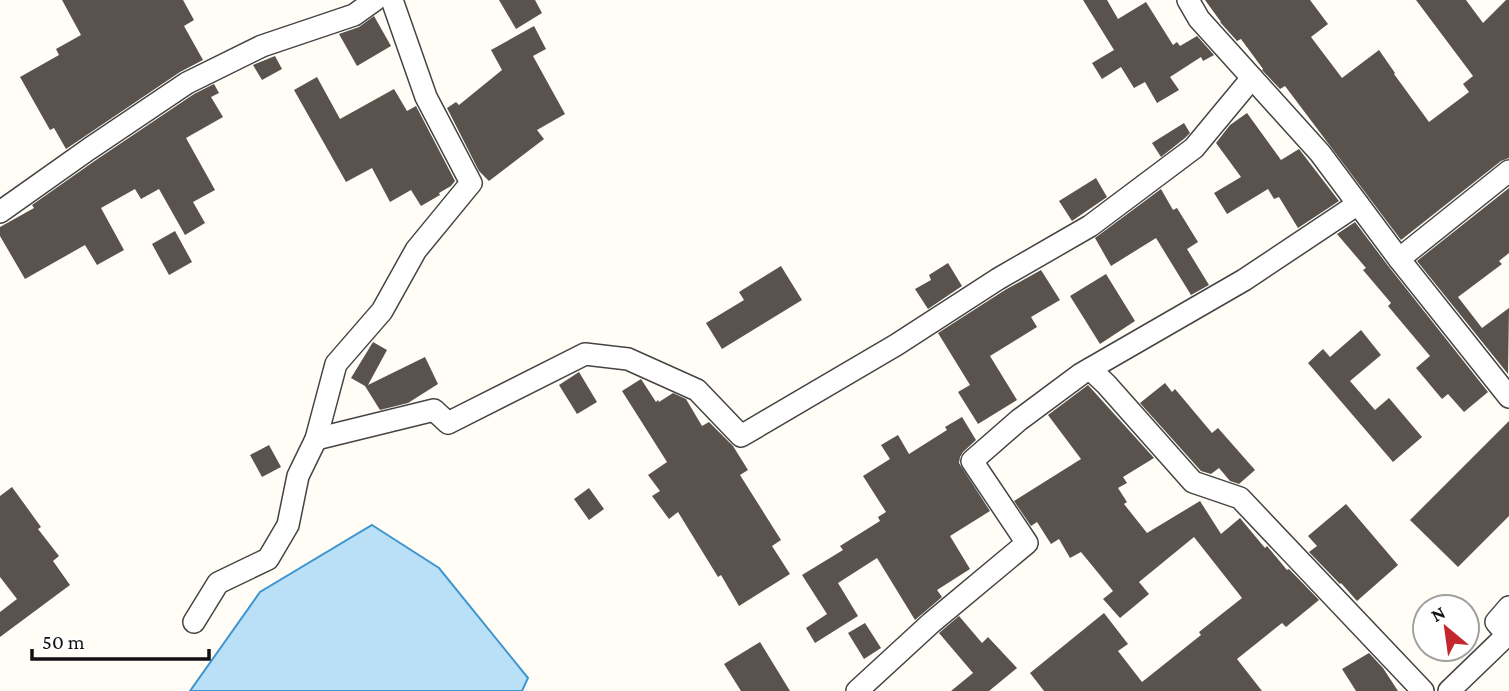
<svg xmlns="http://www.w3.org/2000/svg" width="1509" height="691" font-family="'Crimson Pro',serif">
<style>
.water{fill:#b9e0f7;stroke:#3f96cf;stroke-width:2}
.building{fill:#5a524d}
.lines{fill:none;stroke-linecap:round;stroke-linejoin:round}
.minor-casing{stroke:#444;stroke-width:24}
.minor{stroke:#fff;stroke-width:21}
</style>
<rect width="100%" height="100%" fill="#fffdf5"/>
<polygon class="water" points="372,525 439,568 528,678 522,691 190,691 260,592"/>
<g class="building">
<polygon points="62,0 183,0 194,20 184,26 203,60 180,72 66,149 54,128 50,130 20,77 59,55 56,49 81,35"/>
<polygon points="499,0 535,0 542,13 516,29"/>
<polygon points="1083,0 1107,0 1118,19 1146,2 1173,45 1177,42 1180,46 1197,36 1214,55 1203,61 1201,57 1170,77 1179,90 1157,103 1145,82 1134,88 1121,67 1102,79 1092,63 1114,50"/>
<polygon points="1205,0 1310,0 1328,24 1311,37 1342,78 1379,50 1395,73 1394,74 1429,122 1469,92 1463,84 1473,76 1416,0 1466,0 1483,23 1506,0 1509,0 1509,158 1501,161 1401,240 1285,86 1280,89 1262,70 1263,69 1241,39 1237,41 1220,22 1221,22"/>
<polygon points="374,16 391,46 357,66 339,34 359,27"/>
<polygon points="534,26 546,49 533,56 565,114 537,130 544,139 489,181 479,171 447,108 456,102 459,105 502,70 491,50"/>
<polygon points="275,56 282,69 262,80 253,65"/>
<polygon points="317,77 340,119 394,89 407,111 416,106 455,181 451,186 439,193 440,195 421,206 411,190 390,202 372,168 346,182 294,90"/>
<polygon points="214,84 219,93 211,97 223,117 186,138 215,190 193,202 205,223 185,235 159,189 141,199 135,189 101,208 124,250 97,265 85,245 25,279 0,236 0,227 34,208 32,205 96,160 194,94"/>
<polygon points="1247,113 1281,160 1299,149 1339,201 1298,228 1279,197 1274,199 1268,189 1227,214 1214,193 1241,177 1216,143 1230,125"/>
<polygon points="1184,123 1190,133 1185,138 1161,157 1152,143"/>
<polygon points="1096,178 1107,197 1072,221 1059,201"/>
<polygon points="1509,188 1509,253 1499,261 1502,264 1458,297 1482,328 1509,308 1508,374 1417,261"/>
<polygon points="1161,189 1173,210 1177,208 1198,242 1187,249 1209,285 1191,295 1156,238 1111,266 1095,238"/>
<polygon points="1355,222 1389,267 1488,392 1464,412 1448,394 1442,399 1416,368 1430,356 1388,306 1391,303 1363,270 1366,268 1337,234"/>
<polygon points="175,231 192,262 169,275 152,244"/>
<polygon points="948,263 962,286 928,309 915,289 931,280 929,275"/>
<polygon points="781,266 802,300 722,349 706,323 744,300 739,292"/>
<polygon points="1041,270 1060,300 1031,317 1037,327 990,356 1017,400 978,424 958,392 970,385 938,333 1005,290"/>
<polygon points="1106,274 1135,321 1100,344 1070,296"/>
<polygon points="1361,330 1381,355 1350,381 1375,410 1389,398 1422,437 1393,462 1308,363 1323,349 1330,357"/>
<polygon points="373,342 387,350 368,385 425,357 438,384 408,403 380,410 365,386 351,378"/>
<polygon points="579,372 597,402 577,414 559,385"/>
<polygon points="641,379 656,402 658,400 659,402 673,393 686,399 702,426 709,422 733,446 748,470 740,475 781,540 772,546 790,574 739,606 721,575 718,577 678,512 669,519 652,496 660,491 648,475 667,462 622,391"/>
<polygon points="1165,383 1172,392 1175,389 1212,433 1218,428 1255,470 1239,484 1230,481 1219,468 1211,474 1201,471 1140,403"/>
<polygon points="1088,385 1154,458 1123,477 1127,483 1118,488 1127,502 1124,504 1147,533 1200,501 1221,534 1240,518 1265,548 1267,546 1287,570 1289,569 1319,600 1286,627 1282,623 1237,659 1262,691 1044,691 1030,673 1104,613 1128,644 1118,651 1142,682 1201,635 1199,632 1242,598 1194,537 1139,582 1149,594 1120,618 1103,599 1113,591 1081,552 1070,558 1059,539 1051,544 1037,522 1031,526 1014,501 1081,459 1048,415"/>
<polygon points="962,417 976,440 963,452 960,457 959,463 990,511 950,536 970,569 937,590 942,597 915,620 877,558 838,583 858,616 815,643 806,628 827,614 802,575 843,550 840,546 880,521 878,517 886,512 863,476 890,459 881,445 898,435 909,454 947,430 945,427"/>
<polygon points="1509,421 1509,516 1458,567 1410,520"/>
<polygon points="269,445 281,467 262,477 250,455"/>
<polygon points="12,487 41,527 38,529 59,556 53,561 70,585 0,637 0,612 17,599 0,577 0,496"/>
<polygon points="589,488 604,509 589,520 574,499"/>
<polygon points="1346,504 1398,565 1357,601 1341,583 1340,584 1309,552 1317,546 1308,536"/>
<polygon points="959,616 982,643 988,637 1017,668 989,691 951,691 973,673 939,633"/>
<polygon points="865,623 881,648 864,659 848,633"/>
<polygon points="760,642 790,691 741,691 724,664"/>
<polygon points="1369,653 1383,668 1398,691 1356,691 1342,669"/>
</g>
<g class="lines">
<defs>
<g id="minor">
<polyline points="1188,0 1199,19 1320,153 1399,259 1509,397"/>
<polyline points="0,212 89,149 187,83 262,46 354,15 375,0"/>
<polyline points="1399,259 1509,171"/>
<polyline points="1090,369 1106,384 1193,482 1240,498 1423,691"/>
<polyline points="316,439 434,410 448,423 585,354 628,359 697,390 741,436 896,345 998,279 1090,226 1194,148 1252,78"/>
<polyline points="194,622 218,583 268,559 288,525 298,476 316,439 336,364 382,311 416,250 471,183 426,97 392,0"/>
<polyline points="857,691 931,623 1027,543 972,461 1019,420 1081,374 1244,280 1358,204"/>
<polyline points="1449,691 1507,635 1496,622 1509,607"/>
</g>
</defs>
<use href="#minor" class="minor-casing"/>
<use href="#minor" class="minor"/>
</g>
<g transform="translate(1446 628) rotate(331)"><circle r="33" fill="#ffffff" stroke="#a0a0a0" stroke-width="2"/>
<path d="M0-5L12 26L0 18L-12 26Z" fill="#c4262e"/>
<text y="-10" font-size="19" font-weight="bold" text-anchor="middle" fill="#111111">N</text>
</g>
<path d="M32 649v10h177v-10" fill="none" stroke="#111111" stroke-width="3.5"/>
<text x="42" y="649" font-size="21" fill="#111111" stroke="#ffffff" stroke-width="5" paint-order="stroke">50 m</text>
</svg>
